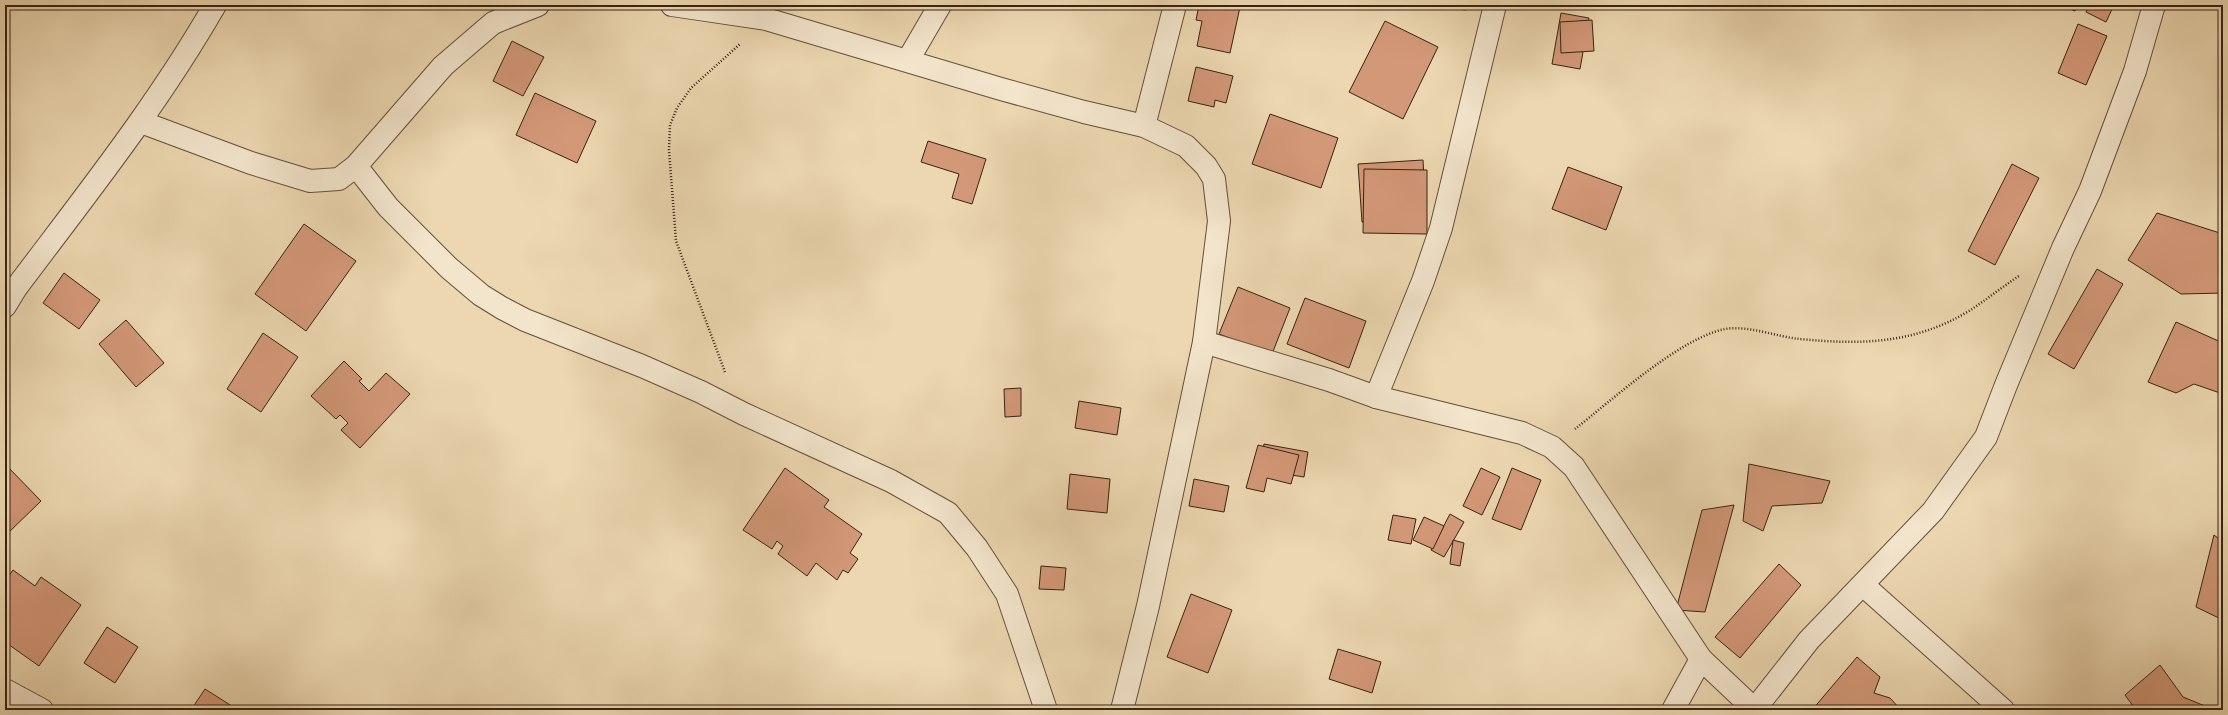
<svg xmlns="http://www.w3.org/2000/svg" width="2228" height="715" font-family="'IM FELL English',serif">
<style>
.building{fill:#d39878;stroke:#372313}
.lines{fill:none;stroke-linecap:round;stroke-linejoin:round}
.street-casing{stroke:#64503a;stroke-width:24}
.path{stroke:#372313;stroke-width:2.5;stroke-dasharray:1 2;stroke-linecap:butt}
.street{stroke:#f3e5cc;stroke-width:22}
</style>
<rect width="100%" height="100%" fill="#ecd7b0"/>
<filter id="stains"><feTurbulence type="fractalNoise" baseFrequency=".005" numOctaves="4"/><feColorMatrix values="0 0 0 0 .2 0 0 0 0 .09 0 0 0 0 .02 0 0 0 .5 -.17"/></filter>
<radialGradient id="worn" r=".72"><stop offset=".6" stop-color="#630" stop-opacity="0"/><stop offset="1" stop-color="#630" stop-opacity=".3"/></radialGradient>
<g class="building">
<polygon points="1199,5 1231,5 1240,7 1230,53 1197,46 1202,21 1196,20"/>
<polygon points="1418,5 1467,5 1466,10"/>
<polygon points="2060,5 2077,5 2075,11"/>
<polygon points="2089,5 2114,5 2106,22 2086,12"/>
<polygon points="1561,13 1589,18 1580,69 1552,64"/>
<polygon points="1592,20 1594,51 1561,53 1560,22"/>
<polygon points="1385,21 1438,47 1403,119 1349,92"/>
<polygon points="2078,24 2107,36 2086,85 2058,73"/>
<polygon points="512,41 544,57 523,96 493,81"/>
<polygon points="1196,67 1233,76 1226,103 1215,100 1214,107 1188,101"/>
<polygon points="535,93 596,121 577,163 516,135"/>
<polygon points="1270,114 1338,138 1321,188 1252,164"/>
<polygon points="928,141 986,159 972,204 952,198 959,174 921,162"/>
<polygon points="1423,160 1426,218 1362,222 1358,164"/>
<polygon points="2012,164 2039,178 1995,265 1968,251"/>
<polygon points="1568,167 1622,187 1606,230 1552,209"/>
<polygon points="1364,169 1427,170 1427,234 1363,233"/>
<polygon points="2157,213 2223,234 2223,293 2181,294 2128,260"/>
<polygon points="304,224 356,261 306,331 255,294"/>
<polygon points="2097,269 2123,284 2074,369 2048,354"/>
<polygon points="64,273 100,300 79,329 43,303"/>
<polygon points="1238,287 1290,308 1272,354 1219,334"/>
<polygon points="1305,298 1366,321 1349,368 1287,344"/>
<polygon points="126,320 164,363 136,387 99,344"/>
<polygon points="2176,322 2223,343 2223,394 2194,384 2176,393 2148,382"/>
<polygon points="263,333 298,357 261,412 227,389"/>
<polygon points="344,361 362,379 359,381 369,391 386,373 410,394 360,448 341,430 348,423 340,415 336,419 311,396"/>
<polygon points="1021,388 1021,416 1005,417 1004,389"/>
<polygon points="1079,401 1121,408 1117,435 1075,428"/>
<polygon points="1264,444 1308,452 1304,477 1260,470"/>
<polygon points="1258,445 1299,455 1291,484 1267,478 1264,492 1246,488"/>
<polygon points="5,464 41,501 5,536"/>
<polygon points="1749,464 1830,481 1822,503 1772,506 1763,531 1743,521"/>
<polygon points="785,468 829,500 824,507 862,534 850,553 858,559 848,573 843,570 837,580 816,563 807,576 778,554 783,546 777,541 772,549 743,530"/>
<polygon points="1481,468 1500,477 1482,515 1463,506"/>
<polygon points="1512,468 1541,480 1521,530 1492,519"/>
<polygon points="1070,474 1110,479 1107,513 1067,509"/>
<polygon points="1194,479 1229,486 1224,512 1189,506"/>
<polygon points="1734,505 1705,612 1676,610 1702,510"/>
<polygon points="1450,514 1464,522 1444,557 1431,550"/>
<polygon points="1393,515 1416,519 1411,544 1388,540"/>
<polygon points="1424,517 1444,526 1433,549 1413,540"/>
<polygon points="2214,535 2223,542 2223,620 2196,607"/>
<polygon points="1453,540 1464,543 1460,566 1450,564"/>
<polygon points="1779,564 1801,585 1740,658 1715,637"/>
<polygon points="1041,566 1066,568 1064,590 1039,589"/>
<polygon points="13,570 35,586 41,577 81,605 39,666 5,642 5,619 8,615 5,613 5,581"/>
<polygon points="1191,594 1232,610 1208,673 1167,657"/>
<polygon points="107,627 138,647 115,683 84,663"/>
<polygon points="1338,649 1381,662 1372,693 1329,679"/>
<polygon points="1857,657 1880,677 1874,693 1890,698 1901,710 1812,710"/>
<polygon points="2160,665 2183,697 2215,710 2136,710 2125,695"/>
<polygon points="205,689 235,708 236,710 191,710"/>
</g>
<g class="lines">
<defs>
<g id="street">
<polyline points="672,5 766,19 1001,89 1084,112 1144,126 1186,146 1206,166 1214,179 1219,221 1204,342 1148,606 1122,710"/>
<polyline points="908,60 940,5"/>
<polyline points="141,122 251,163 310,181 339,179 356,166 443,66 493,23 538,5"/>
<polyline points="1144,126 1175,5"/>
<polyline points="356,166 388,207 449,268 481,295 502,308 525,320 642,366 701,392 744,414 891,481 948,513 977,548 1007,594 1046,710"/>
<path d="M5 306 16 288C85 196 157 106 215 5"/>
<polyline points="1204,342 1329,380 1376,397 1522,433 1552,447 1574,467 1701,659 1754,709"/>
<polyline points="1376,397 1423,281 1441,228 1495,5"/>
<polyline points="1863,585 2003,710"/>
<polyline points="5,690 42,710"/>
<polyline points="1673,710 1701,659"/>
<polyline points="1754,710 1809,640 1933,511 1986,437 2006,385 2063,248 2090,191 2135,71 2154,5"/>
</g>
</defs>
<use href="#street" class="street-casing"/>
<g class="path">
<polyline points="725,372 676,241 669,150 670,125 677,108 691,88 740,44"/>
<path d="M1575 429C1612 400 1680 338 1725 329 1749 325 1777 337 1800 339 1862 345 1914 344 1969 311 1986 300 2002 287 2019 276"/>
</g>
<use href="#street" class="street"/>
</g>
<rect width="2228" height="715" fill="none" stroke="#ecd7b0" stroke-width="20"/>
<rect x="6" y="6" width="2216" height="703" fill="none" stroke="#372313" stroke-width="2"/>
<rect x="10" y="10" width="2208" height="695" fill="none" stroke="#372313"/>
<rect width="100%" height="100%" filter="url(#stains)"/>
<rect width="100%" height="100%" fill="url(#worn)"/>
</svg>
